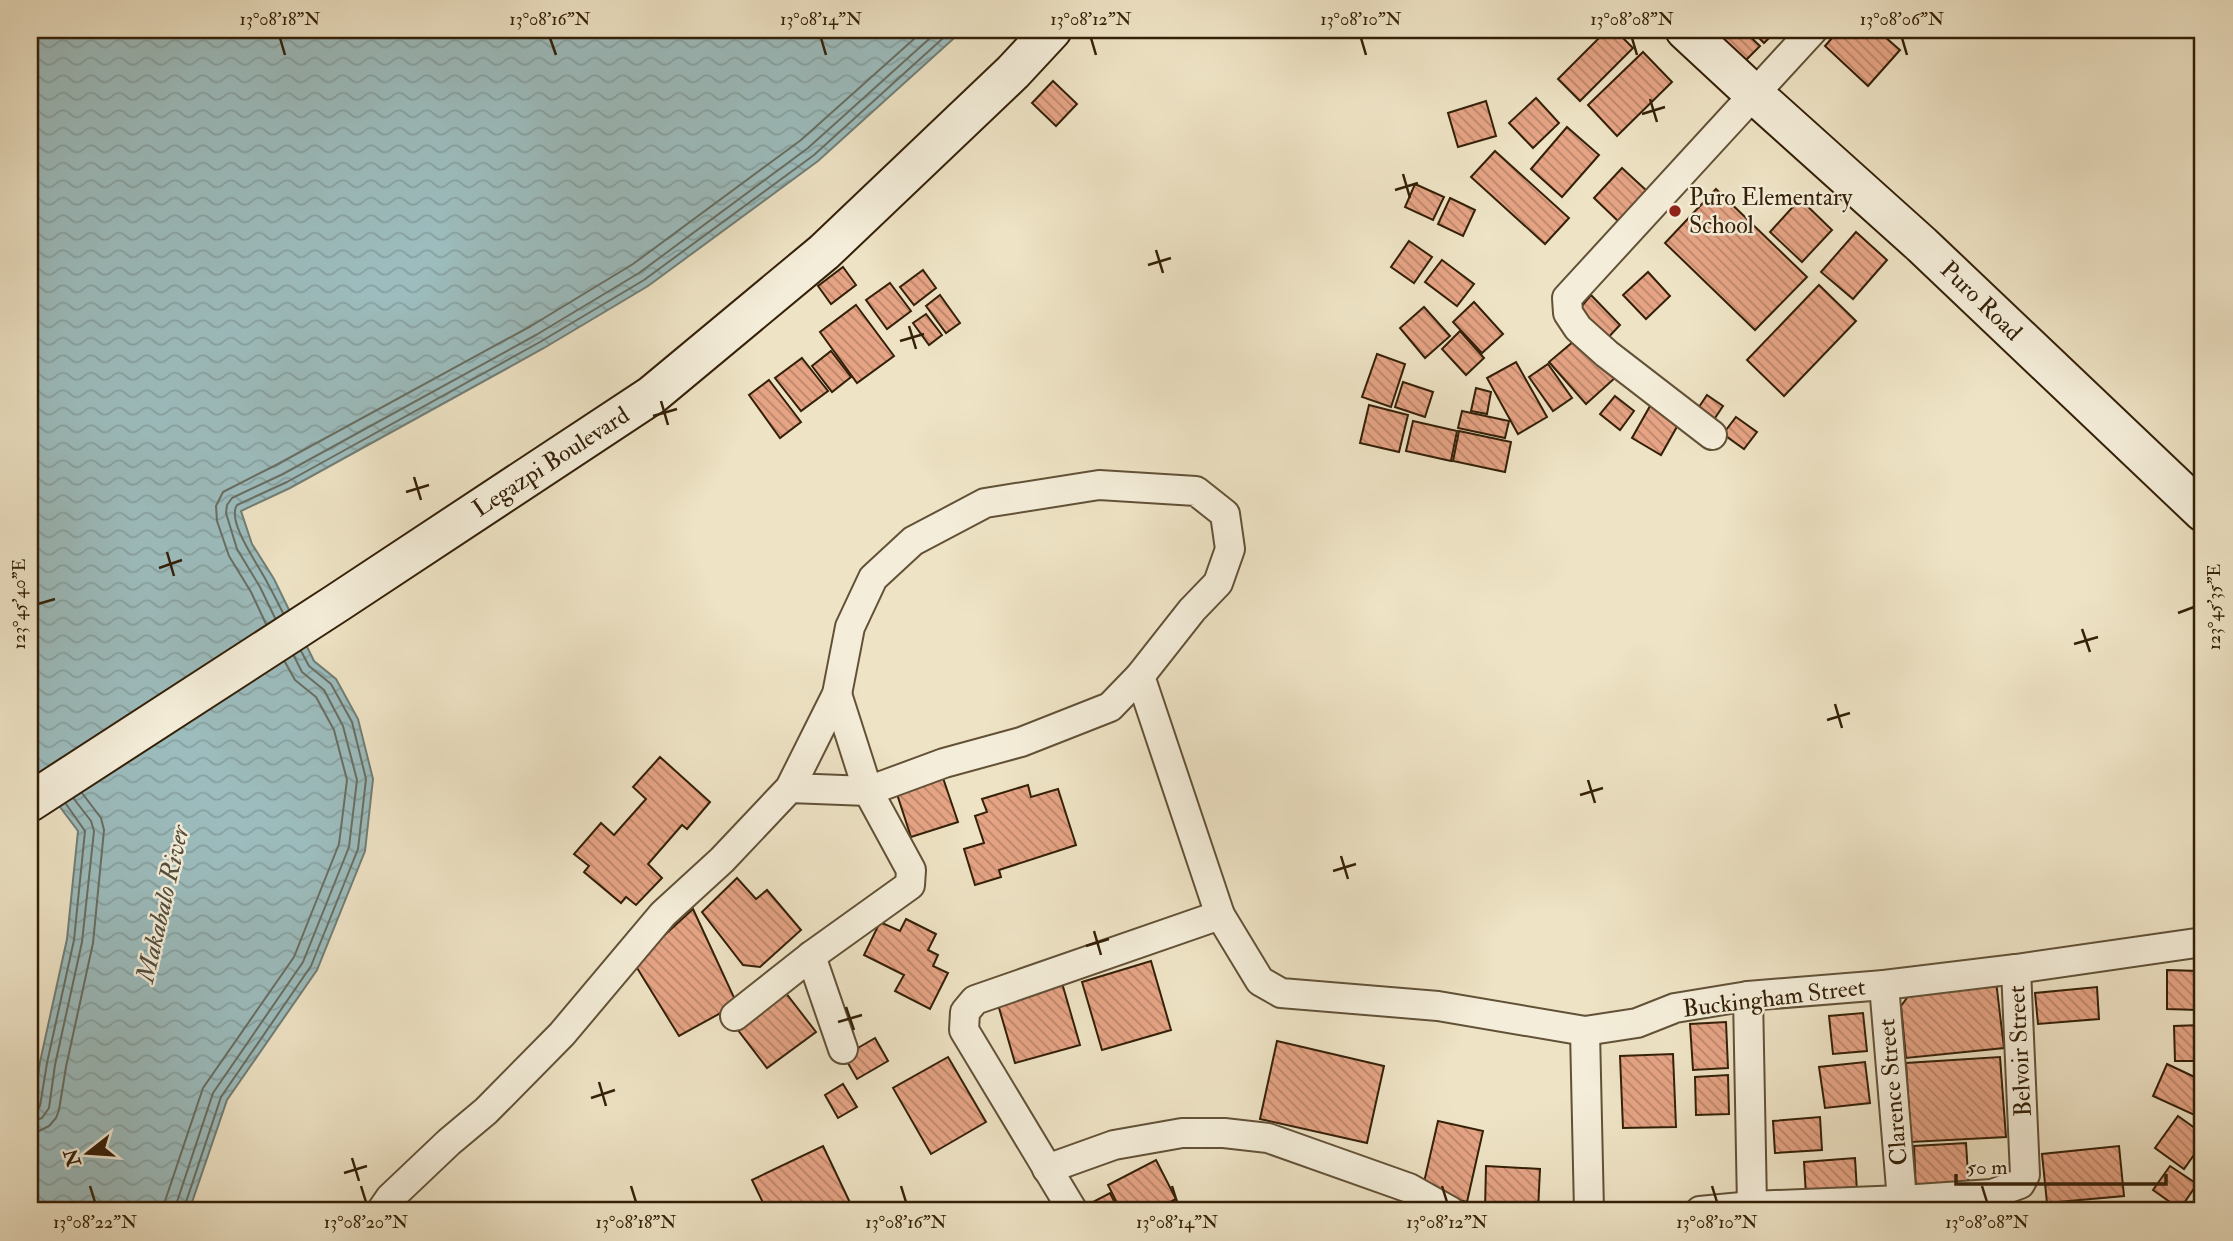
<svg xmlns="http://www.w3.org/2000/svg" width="2233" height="1241" font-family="'IM FELL Double Pica',serif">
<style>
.water{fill:url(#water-waves);stroke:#727e75;stroke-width:2}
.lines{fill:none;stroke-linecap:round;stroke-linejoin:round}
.shore{stroke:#686e62;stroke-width:2}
.building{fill:url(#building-back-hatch);stroke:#342008;stroke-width:2}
.street-casing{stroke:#625137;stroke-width:32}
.secondary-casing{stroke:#342008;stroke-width:42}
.street{stroke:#f4edd9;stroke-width:28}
.secondary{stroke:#f4edd9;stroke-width:38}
.ticks{fill:none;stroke:#342008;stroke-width:2.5}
.poi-dot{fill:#8f2418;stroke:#f4edd9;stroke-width:2.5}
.labels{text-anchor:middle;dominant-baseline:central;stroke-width:5;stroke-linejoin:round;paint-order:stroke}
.poi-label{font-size:24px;fill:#342008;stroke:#f4edd9;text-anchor:start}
.street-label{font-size:24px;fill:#342008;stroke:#f4edd9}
.water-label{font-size:26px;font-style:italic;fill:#534f3e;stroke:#f4edd9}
.neatline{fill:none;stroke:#342008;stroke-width:2.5}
.ticks-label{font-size:18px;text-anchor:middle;fill:#342008}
</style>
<defs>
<pattern id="water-waves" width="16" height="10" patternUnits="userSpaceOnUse" patternTransform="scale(1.75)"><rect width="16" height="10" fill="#9cbcbd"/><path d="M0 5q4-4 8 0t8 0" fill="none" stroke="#87a1a1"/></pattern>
<pattern id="building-back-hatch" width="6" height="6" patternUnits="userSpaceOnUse" patternTransform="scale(1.75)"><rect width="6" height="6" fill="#e6a485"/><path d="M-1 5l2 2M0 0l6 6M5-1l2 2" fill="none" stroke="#bb856b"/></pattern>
</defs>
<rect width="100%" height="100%" fill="#eee3c5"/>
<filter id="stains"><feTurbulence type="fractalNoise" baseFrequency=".00286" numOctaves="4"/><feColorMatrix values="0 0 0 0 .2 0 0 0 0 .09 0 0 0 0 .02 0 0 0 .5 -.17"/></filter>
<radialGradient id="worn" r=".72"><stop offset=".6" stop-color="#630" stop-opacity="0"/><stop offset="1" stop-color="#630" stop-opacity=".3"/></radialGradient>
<polygon class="water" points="30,30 963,30 818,161 648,286 544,348 290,488 241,511 252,544 274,579 314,661 336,679 358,719 373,779 365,851 317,970 227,1100 189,1211 30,1211 30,1128 40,1062 67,939 78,831 30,767"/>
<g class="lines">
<g class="shore">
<path d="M283 613C278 603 273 593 268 584 260 567 226 522 237 505L287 482 540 342 644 280 814 155 952 30"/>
<polyline points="275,618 260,587 237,549 226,513 227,505 232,498 283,474 536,335 639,273 808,148 939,30"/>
<polyline points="266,624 251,592 229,556 217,521 216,506 223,492 278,464 531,326 633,264 801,140 924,30"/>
<polyline points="30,1113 36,1112 40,1106 47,1063 74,940 85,831 66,804"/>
<polyline points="30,1122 42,1118 49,1108 55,1065 82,942 94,831 91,821 74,799"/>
<polyline points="30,1132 39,1131 49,1126 56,1118 59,1110 66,1067 93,943 104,830 101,818 82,793"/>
<polyline points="164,1211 165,1201 203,1088 294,957 339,844 347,780 334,730 316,697 295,680 285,662"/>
<polyline points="174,1211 213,1093 303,962 349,847 357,780 343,726 324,690 302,672 294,656"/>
<polyline points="183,1211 221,1097 311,966 358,849 366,779 352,722 331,684 309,666 301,651"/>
</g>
</g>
<g class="building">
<polygon points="1607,30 1615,30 1633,48 1580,101 1558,79"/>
<polygon points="1713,30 1743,30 1760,46 1742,64 1710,33"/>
<polygon points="1751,30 1777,30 1764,43"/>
<polygon points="1839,30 1877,30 1900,50 1868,86 1825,46"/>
<polygon points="1643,52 1672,82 1617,136 1588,105"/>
<polygon points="1053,81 1077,104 1056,126 1032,103"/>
<polygon points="1536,98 1559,123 1533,148 1509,123"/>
<polygon points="1486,101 1496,136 1458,147 1448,113"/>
<polygon points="1567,127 1599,155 1562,197 1531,169"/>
<polygon points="1495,151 1569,218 1545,244 1471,177"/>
<polygon points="1622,168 1647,191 1618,221 1594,198"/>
<polygon points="1415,184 1444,197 1433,220 1405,207"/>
<polygon points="1716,189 1807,277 1755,330 1665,243"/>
<polygon points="1450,198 1475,210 1463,236 1438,224"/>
<polygon points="1800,199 1832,230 1802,262 1770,232"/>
<polygon points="1856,232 1887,260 1853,299 1821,272"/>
<polygon points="1409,241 1432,257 1414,283 1391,267"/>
<polygon points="1442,260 1474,284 1457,306 1425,282"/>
<polygon points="843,267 856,285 831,304 818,286"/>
<polygon points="923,270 936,288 914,305 900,287"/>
<polygon points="1648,272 1670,296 1646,319 1623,295"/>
<polygon points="890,283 911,311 887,329 866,300"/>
<polygon points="1819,285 1856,321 1784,396 1747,360"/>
<polygon points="940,295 960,323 946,333 926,306"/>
<polygon points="1591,295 1620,325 1604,342 1576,313"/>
<polygon points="1474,302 1503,334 1482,353 1453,322"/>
<polygon points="856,305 894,356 857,383 820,332"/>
<polygon points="1424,307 1450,336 1425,358 1400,328"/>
<polygon points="926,314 942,335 929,345 913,323"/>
<polygon points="1460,331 1484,358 1466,375 1442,349"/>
<polygon points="1580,336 1616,377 1586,404 1549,362"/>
<polygon points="831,351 851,377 832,392 812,366"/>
<polygon points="1377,354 1405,364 1391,407 1362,397"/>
<polygon points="802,358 828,391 801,411 775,378"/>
<polygon points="1516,362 1547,417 1518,434 1487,378"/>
<polygon points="1548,364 1572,398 1553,411 1529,377"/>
<polygon points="769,380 801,422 780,438 749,395"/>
<polygon points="1403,382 1433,392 1425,417 1395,407"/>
<polygon points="1476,388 1491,392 1487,414 1471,411"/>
<polygon points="1707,395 1723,406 1709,427 1693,416"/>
<polygon points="1615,396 1634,411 1620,430 1600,414"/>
<polygon points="1654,399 1683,416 1661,455 1632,438"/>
<polygon points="1369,405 1408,415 1399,452 1360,443"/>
<polygon points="1462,411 1509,421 1505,438 1458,428"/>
<polygon points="1736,417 1757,432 1744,449 1723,434"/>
<polygon points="1413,421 1457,431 1451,461 1406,451"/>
<polygon points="1459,431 1511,442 1505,472 1453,461"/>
<polygon points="660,757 710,802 687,829 682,825 648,864 662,878 636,905 626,897 621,903 584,872 589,866 574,854 601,823 614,835 646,799 633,787"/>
<polygon points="943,778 958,822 911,837 897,794"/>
<polygon points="1028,785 1031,797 1058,789 1076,845 999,870 1001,877 975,885 964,849 984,843 975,816 987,812 982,799"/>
<polygon points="737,878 756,899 767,890 801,930 760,967 743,965 702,912"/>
<polygon points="693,909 737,1004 679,1036 634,963"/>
<polygon points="906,919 936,934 928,950 938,955 933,966 948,973 930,1009 895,991 904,975 864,955 880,922 900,931"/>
<polygon points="1151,961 1171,1030 1102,1050 1082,982"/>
<polygon points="2167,970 2199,971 2198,1010 2167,1009"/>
<polygon points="1996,981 2004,1048 1906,1058 1901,1006 1912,991"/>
<polygon points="1062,983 1080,1045 1015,1063 997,1001"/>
<polygon points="2097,987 2099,1019 2038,1024 2035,993"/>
<polygon points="782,988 816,1032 767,1068 734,1025"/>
<polygon points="1863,1013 1867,1051 1833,1054 1829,1016"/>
<polygon points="1726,1022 1728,1068 1693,1070 1690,1024"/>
<polygon points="2201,1025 2202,1061 2175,1061 2174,1026"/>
<polygon points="875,1038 888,1061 857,1079 844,1056"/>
<polygon points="1277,1041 1384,1066 1367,1143 1260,1119"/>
<polygon points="1673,1054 1676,1127 1623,1128 1620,1056"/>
<polygon points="948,1057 986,1122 931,1154 893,1088"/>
<polygon points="2000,1057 2006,1137 1911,1142 1906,1063"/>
<polygon points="1865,1062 1870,1103 1825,1108 1819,1067"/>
<polygon points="2167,1064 2203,1081 2203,1114 2201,1118 2153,1096"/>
<polygon points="1728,1075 1729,1114 1696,1115 1695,1077"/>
<polygon points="843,1084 857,1107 838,1118 825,1095"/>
<polygon points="2178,1116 2203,1134 2203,1142 2184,1169 2155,1148"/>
<polygon points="1820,1117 1822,1150 1775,1153 1773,1121"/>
<polygon points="1438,1121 1483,1131 1467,1202 1422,1191"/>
<polygon points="1966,1143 1969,1190 1916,1193 1914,1146"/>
<polygon points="823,1146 854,1211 767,1211 752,1180"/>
<polygon points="2119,1146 2124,1196 2047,1203 2042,1154"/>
<polygon points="1855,1158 1857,1191 1806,1195 1804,1162"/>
<polygon points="1156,1160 1176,1199 1153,1211 1121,1211 1108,1185"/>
<polygon points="1486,1166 1540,1169 1538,1211 1485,1211"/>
<polygon points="2170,1166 2197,1184 2180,1209 2153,1190"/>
<polygon points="1110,1193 1119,1211 1097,1211 1093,1202"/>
</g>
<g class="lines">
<defs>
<g id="street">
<polyline points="1712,435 1607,354 1578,328 1568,313 1567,298 1813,30"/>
<polyline points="1140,676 1220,915 1260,981 1281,993 1438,1006 1585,1031 1637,1023 1675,1008 1748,996 1884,985 2016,969 2203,942"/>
<polyline points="811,956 843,1049"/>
<polyline points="1884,985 1902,1200"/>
<polyline points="1748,996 1752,1206"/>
<polyline points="735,1016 811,956 910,885 911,870 868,791 837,694"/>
<polyline points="1585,1031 1589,1211"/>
<polyline points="1047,1169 1114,1145 1182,1133 1224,1133 1268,1138 1409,1188 1450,1211"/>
<polyline points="381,1211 390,1198 449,1142 486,1111 562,1034 663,914 722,860 790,788 837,694 850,627 873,578 913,541 985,503 1099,485 1196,491 1225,514 1230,549 1218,583 1192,610 1140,676 1110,707 1021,742 944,763 868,791 790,788"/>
<polyline points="1073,1211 964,1030 965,1012 975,1000 1220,915"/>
<polyline points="1700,1211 1752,1206 1902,1200 1992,1194 2020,1184 2025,1175 2016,969"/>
</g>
<g id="secondary">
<polyline points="1685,30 1755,95 1922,245 2203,512"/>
<polyline points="30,802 337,603 652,395 824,252 1013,72 1052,30"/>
</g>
</defs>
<use href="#street" class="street-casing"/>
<use href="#secondary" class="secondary-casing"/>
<use href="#street" class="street"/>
<use href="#secondary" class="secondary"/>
</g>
<path class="ticks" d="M280 38 285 55M550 38 556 55M821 38 826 55M1091 38 1096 55M1361 38 1366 55M1632 38 1637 55M1902 38 1907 55M1650 99 1657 122M1642 114 1665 107M1403 174 1410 198M1395 190 1418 183M1156 250 1163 273M1148 265 1171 258M909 326 916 349M900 341 924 334M661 401 668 425M653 416 677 409M414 477 421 500M406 492 429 485M167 552 174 576M159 568 182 560M38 604 55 599M2178 613 2194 607M2082 629 2090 652M2074 644 2098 637M1835 704 1842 728M1827 720 1850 713M1588 780 1595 803M1580 795 1603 788M1341 856 1348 879M1333 871 1356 864M1094 931 1101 955M1086 946 1109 939M846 1007 854 1030M838 1022 862 1015M599 1082 606 1106M591 1098 615 1090M352 1158 359 1181M344 1173 367 1166M90 1186 95 1202M361 1186 366 1202M631 1186 636 1202M901 1186 906 1202M1172 1186 1177 1202M1442 1186 1447 1202M1712 1186 1717 1202M1982 1186 1987 1202"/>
<circle class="poi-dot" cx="1675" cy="211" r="7"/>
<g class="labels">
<g class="poi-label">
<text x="1689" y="197">Puro Elementary<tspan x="1689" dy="28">School</tspan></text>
</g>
<g class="street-label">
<text transform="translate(1981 301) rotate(44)">Puro Road</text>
<text transform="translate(551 462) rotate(-33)">Legazpi Boulevard</text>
<text transform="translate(1774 998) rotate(-7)">Buckingham Street</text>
<text transform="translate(2020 1051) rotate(-93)">Belvoir Street</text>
<text transform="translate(1893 1092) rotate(-95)">Clarence Street</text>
</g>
<g class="water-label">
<text transform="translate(163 904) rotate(-77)">Makabalo River</text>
</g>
</g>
<rect width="2233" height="1241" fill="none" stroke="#eee3c5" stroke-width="77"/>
<g transform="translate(88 1153) rotate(253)" stroke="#f4edd9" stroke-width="5" paint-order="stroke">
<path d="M0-5L12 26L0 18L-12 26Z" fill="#342008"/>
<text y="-10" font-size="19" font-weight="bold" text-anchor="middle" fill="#342008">N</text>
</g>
<path d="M1956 1174v10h210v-10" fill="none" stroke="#342008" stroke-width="3.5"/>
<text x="1967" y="1174" font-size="21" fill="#342008" stroke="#f4edd9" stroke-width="5" paint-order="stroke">50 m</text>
<rect x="38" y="38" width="2156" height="1164" class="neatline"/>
<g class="ticks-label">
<text x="280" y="25">13°08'18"N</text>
<text x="550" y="25">13°08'16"N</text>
<text x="821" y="25">13°08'14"N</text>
<text x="1091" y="25">13°08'12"N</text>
<text x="1361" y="25">13°08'10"N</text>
<text x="1632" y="25">13°08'08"N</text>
<text x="1902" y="25">13°08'06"N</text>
<text transform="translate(19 604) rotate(-90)" y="6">123°45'40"E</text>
<text transform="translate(2214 607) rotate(-90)" y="6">123°45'35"E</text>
<text x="95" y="1228">13°08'22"N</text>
<text x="366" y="1228">13°08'20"N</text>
<text x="636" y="1228">13°08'18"N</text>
<text x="906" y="1228">13°08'16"N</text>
<text x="1177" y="1228">13°08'14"N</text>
<text x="1447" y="1228">13°08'12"N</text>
<text x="1717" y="1228">13°08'10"N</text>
<text x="1987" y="1228">13°08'08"N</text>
</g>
<rect width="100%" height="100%" filter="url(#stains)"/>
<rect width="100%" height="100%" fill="url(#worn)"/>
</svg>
